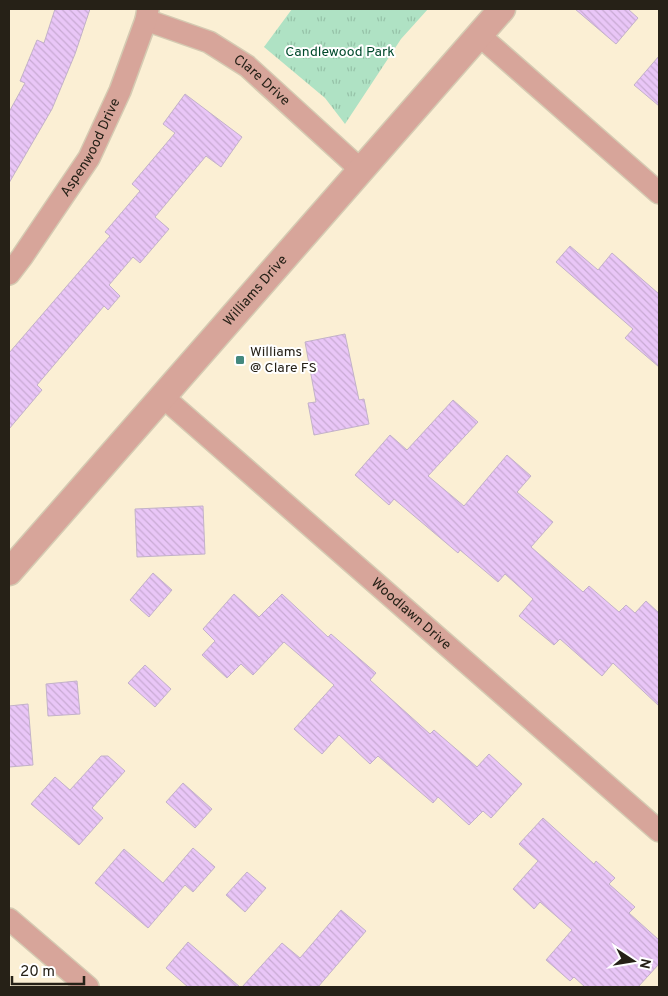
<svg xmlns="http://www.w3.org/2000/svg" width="668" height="996" font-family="Overpass,sans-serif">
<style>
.park{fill:url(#park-tufts)}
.building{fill:url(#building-back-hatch);stroke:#c3b2c9}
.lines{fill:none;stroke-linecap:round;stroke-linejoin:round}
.minor-casing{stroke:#d5cab2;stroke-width:24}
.tertiary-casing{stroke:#d5cab2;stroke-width:29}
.minor{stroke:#d7a59a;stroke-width:21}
.tertiary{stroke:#d7a59a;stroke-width:26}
.poi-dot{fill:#43887e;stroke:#fff;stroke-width:2}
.labels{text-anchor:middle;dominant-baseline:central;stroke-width:4;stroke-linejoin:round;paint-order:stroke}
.park-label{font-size:14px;fill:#004a2c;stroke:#fff}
.street-label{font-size:14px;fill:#262117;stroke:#fff}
.poi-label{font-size:14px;fill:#262117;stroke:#fff;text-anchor:start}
</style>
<defs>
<pattern id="park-tufts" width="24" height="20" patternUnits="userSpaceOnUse" patternTransform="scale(1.25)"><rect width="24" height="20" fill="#afe2c4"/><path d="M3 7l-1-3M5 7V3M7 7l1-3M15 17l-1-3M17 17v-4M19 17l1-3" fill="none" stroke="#96c2a8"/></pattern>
<pattern id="building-back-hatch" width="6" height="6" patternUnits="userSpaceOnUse" patternTransform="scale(1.25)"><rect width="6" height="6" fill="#e9c6f7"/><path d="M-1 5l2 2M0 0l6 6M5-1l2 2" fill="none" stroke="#c8aad3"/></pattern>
</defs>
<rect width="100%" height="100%" fill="#fbefd4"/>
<polygon class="park" points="292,9 428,9 401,39 345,124 325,98 264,47"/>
<g class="building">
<polygon points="55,9 90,9 75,54 52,109 9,183 9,112 25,83 20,81 37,40 44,43"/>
<polygon points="575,9 628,9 638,18 616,44"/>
<polygon points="659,56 659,106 634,85"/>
<polygon points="185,94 242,137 221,167 206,156 155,217 169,229 140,263 133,257 109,285 120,296 108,310 104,306 37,385 42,390 9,429 9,353 110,236 105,232 140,191 132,184 175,133 163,124"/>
<polygon points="570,246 598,270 612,253 659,294 659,367 625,338 633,329 556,262"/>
<polygon points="345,334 359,400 364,399 369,424 314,435 308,403 316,402 305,342"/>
<polygon points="453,400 478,422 428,476 464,506 507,455 531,476 517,492 553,522 531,547 583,592 589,586 619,612 626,605 635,613 646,601 659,613 659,706 613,663 602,676 560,639 554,645 519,616 533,599 505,574 498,582 460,550 458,553 394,499 389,505 355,475 390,435 407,450"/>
<polygon points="203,506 205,554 137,557 135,509"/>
<polygon points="153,573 172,590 149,617 130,600"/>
<polygon points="234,594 259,617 282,594 328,637 331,634 376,673 370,680 430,734 434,730 477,767 489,754 522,784 491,818 483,811 469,825 438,797 433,803 378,756 370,764 339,735 322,754 294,729 334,685 284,642 253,675 241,664 227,678 202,655 215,641 203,629"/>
<polygon points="145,665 171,689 155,707 128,683"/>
<polygon points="77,681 80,714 48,716 46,684"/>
<polygon points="28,704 33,765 9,767 9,706"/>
<polygon points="101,756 108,756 125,771 92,808 103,818 79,845 31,804 55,777 70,790"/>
<polygon points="183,783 212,809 195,828 166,802"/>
<polygon points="543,818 594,864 596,861 615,878 609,884 635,907 629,913 659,940 659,964 638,987 585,987 574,977 570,981 546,960 572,930 540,902 534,909 513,889 538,861 519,844"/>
<polygon points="193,848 215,867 193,892 185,885 148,928 95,883 124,849 163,883"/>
<polygon points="247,872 266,888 245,912 226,895"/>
<polygon points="341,910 366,931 318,987 242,987 282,943 300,958"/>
<polygon points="188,942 240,987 188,987 166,968"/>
</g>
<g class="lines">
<defs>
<g id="minor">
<path id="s1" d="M146 20 209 42 247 66 361 170"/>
<polyline points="479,35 659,193"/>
<path id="s2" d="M9 274 22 257 89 158 120 91 146 20 148 9"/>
<path id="s3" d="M162 396 659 831"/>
<polyline points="9,919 88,987"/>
</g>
<g id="tertiary">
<path id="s4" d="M9 572 502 9"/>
</g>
</defs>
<use href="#minor" class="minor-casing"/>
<use href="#tertiary" class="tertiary-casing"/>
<use href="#minor" class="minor"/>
<use href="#tertiary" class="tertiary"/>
</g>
<rect class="poi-dot" x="235" y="355" width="10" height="10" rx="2.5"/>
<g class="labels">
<g class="park-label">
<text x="340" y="52">Candlewood Park</text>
</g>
<g class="street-label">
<text stroke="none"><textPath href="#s1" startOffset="132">Clare Drive</textPath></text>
<text stroke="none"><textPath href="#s2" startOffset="151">Aspenwood Drive</textPath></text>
<text stroke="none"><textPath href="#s4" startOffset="374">Williams Drive</textPath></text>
<text stroke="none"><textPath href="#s3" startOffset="331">Woodlawn Drive</textPath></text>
</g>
<g class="poi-label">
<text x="250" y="352">Williams<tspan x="250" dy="16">@ Clare FS</tspan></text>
</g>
</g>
<rect width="668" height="996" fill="none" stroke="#262117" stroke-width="20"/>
<g transform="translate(633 961) rotate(102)" stroke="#ffffff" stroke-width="4" paint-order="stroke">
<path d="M0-4L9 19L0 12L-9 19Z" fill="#262117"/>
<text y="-8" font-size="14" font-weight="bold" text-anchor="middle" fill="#262117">N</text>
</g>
<path d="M12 976v8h72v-8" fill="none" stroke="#262117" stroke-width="2.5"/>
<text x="20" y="976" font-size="15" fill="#262117" stroke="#ffffff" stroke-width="4" paint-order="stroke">20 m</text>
</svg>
